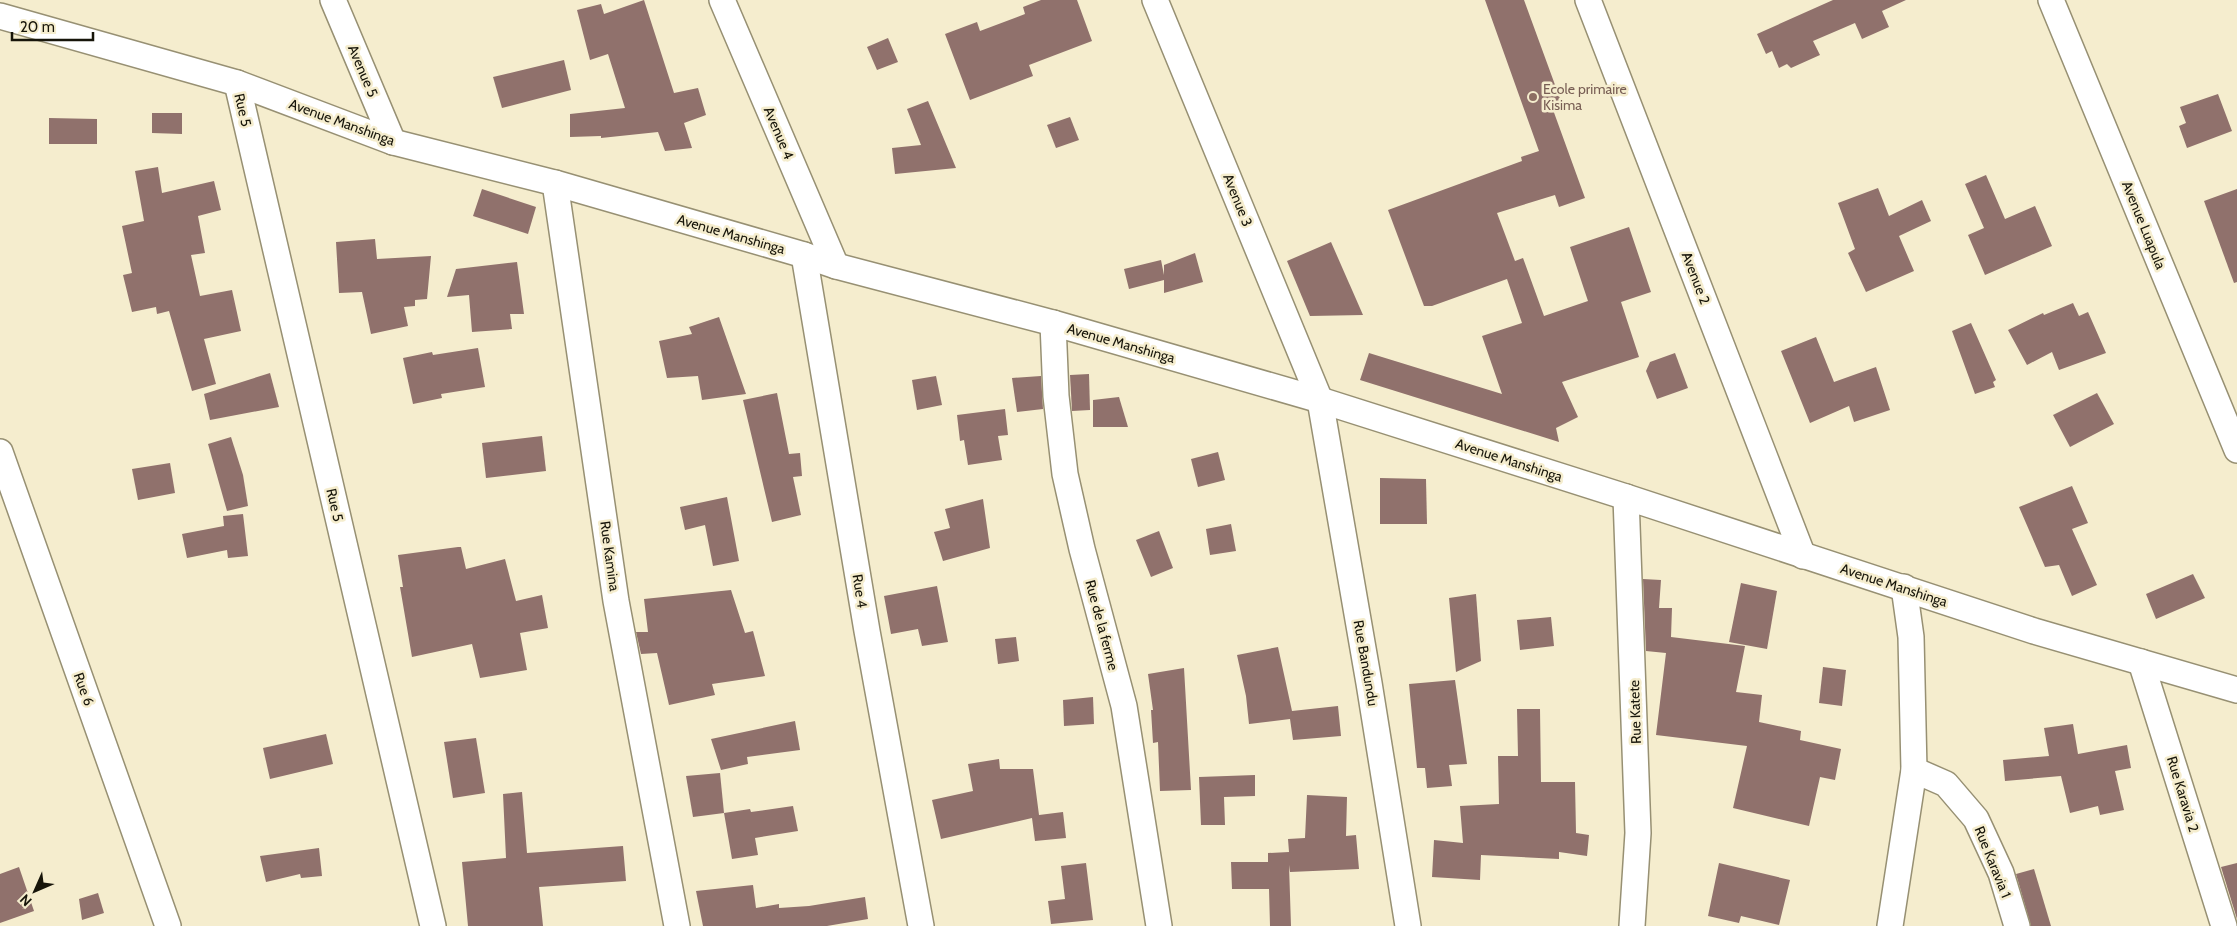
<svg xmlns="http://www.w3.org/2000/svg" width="2237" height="926" font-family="Cabin,sans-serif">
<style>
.building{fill:#90716c}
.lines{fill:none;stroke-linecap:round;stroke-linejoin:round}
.street-casing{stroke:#979073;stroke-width:28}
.street{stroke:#fff;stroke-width:25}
.education-dot{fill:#8d6e63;stroke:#f5edce;stroke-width:2}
.labels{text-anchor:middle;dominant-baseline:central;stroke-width:5;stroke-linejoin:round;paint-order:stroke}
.street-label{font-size:14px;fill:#17150a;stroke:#f5edce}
.education-label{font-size:14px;fill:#785e54;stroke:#f5edce;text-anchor:start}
</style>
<rect width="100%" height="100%" fill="#f5edce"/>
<g class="building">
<polygon points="644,0 674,93 698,88 706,115 684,123 692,148 665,151 658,132 601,138 601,136 570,137 570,114 625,108 608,54 590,60 577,10 601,4 604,14"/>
<polygon points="1041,0 1077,0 1092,41 1029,65 1033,76 970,100 945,34 977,22 980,31 1025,14 1023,7"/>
<polygon points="1485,0 1524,0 1562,104 1552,107 1585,198 1559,207 1555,195 1497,213 1515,261 1523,258 1544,316 1588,301 1570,247 1629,227 1651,292 1621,302 1639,357 1562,382 1578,417 1556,428 1559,442 1360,380 1369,353 1502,394 1482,336 1522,323 1507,279 1432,306 1424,306 1388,210 1522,161 1521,157 1539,151"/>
<polygon points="1833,0 1906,0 1882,11 1889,27 1862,39 1855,23 1813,41 1820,55 1791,68 1787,64 1779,68 1772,51 1766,54 1757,34"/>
<polygon points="888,38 898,62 877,70 867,47"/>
<polygon points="564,60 571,90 502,108 493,77"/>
<polygon points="2218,94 2232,131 2187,148 2179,126 2186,123 2180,107"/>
<polygon points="928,101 956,168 895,174 892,148 921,145 907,109"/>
<polygon points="152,113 182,113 182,134 152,133"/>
<polygon points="1070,117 1079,140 1056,148 1047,125"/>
<polygon points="49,118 97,119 97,144 49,144"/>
<polygon points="158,167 162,193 214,181 221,210 198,216 205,253 191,255 200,296 232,290 241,331 204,339 216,384 192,391 169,311 157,314 156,307 132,312 123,275 132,273 122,226 144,221 135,171"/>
<polygon points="1986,175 2005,219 2035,206 2052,246 1985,275 1968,235 1984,228 1965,184"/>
<polygon points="1878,188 1889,216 1922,200 1931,221 1899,236 1914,271 1866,292 1848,253 1855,249 1838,203"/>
<polygon points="482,189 536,207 528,234 473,216"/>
<polygon points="2237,189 2237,282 2234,283 2204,201"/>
<polygon points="375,239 377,259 431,256 427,299 415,300 415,306 404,307 408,326 371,334 362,292 339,293 336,242"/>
<polygon points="1331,242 1363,315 1310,316 1287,261"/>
<polygon points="1195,253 1203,282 1164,293 1164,280 1129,289 1124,269 1161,260 1164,275 1164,265"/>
<polygon points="517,262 524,314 510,314 512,329 472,332 469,295 447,297 456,269"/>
<polygon points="2073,303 2079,316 2088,312 2106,353 2059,370 2052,352 2027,365 2008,330 2043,313 2044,315"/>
<polygon points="719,317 746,394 702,400 698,376 667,378 659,341 692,334 689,327"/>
<polygon points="1971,323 1996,380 1993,382 1995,387 1975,394 1952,331"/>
<polygon points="1816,337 1834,382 1876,367 1890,410 1854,422 1849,406 1810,423 1781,351"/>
<polygon points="478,348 485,387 441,394 442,398 413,404 403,358 432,352 433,355"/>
<polygon points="1675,353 1688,388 1657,399 1646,371 1650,362"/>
<polygon points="270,373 279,407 210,420 204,394"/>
<polygon points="1089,374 1090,410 1072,411 1070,375"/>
<polygon points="936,376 942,405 917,410 912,380"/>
<polygon points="1041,376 1043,409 1017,412 1012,378"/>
<polygon points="777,393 789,454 800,453 802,476 793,477 801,515 772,522 743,400"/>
<polygon points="2097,393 2114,424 2070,447 2053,415"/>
<polygon points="1119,397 1128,427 1093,427 1093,400"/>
<polygon points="1005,409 1008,435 998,436 1002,460 968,465 964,440 960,441 957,415"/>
<polygon points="542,436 546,471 486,478 482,443"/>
<polygon points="231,437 243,475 248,506 227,511 208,444"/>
<polygon points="1218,452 1225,480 1198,487 1191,459"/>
<polygon points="170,463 175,493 138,500 132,469"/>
<polygon points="1380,478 1426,479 1427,524 1380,524"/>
<polygon points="2072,486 2088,523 2072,529 2097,585 2072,596 2059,565 2045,567 2019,507"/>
<polygon points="727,497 739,561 713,566 705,525 685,530 680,507"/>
<polygon points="983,499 990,548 943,561 934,532 950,528 945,509"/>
<polygon points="243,514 248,556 228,558 227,550 187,558 182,534 224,526 223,516"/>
<polygon points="1231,524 1236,551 1210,555 1206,529"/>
<polygon points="1159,531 1173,568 1151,577 1136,540"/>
<polygon points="458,547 461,547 466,569 505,559 516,601 542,595 548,628 520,633 527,670 480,678 472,644 412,657 400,587 403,587 398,555"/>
<polygon points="2193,574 2205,598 2156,619 2146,594"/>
<polygon points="1643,579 1661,580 1659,608 1672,608 1671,637 1745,646 1736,692 1762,695 1759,722 1801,731 1800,740 1841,749 1835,780 1820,777 1809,826 1733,808 1747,746 1656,735 1666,653 1646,651"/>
<polygon points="1741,583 1777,591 1767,649 1729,642"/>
<polygon points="937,586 948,642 922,646 918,629 891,634 884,596"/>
<polygon points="731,590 745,633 753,631 765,676 712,684 715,695 669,705 657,653 641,654 636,632 648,632 644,599"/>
<polygon points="1476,594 1481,661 1456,672 1449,598"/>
<polygon points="1551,617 1554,646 1520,650 1517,620"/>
<polygon points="1016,637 1019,661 998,664 995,639"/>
<polygon points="1278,647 1292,711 1338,706 1341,736 1293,740 1290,719 1249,724 1246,696 1237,655"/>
<polygon points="1823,667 1846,670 1842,706 1819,703"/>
<polygon points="1184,668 1191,790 1160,791 1158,742 1153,743 1151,710 1153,710 1148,674"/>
<polygon points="1455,680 1467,764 1449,765 1452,786 1427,788 1425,768 1417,768 1409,684"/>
<polygon points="1093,697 1094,724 1064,726 1063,700"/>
<polygon points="1517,709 1540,709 1541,782 1575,782 1576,833 1589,835 1587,856 1559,852 1559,859 1481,855 1480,880 1432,877 1434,840 1463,843 1460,806 1499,804 1498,756 1518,756"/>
<polygon points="795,721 800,750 747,757 748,764 721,770 711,739"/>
<polygon points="2073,724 2078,754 2127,745 2131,768 2115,771 2124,810 2100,815 2098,806 2070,813 2061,776 2005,781 2003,760 2049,756 2044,728"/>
<polygon points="326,734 333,764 270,779 263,748"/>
<polygon points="476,738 485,793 453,798 444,742"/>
<polygon points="999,759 1000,769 1033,769 1039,815 1063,812 1066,838 1035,841 1032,818 941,839 932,800 973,791 968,764"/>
<polygon points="720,773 724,813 693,817 686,776"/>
<polygon points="1255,775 1255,796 1224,797 1225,825 1201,825 1199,777"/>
<polygon points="522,792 527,853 623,846 626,881 539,887 543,926 468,926 462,862 506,858 503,794"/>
<polygon points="1307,795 1347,797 1346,836 1356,835 1359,869 1290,872 1289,865 1291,926 1270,926 1269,889 1232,889 1231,862 1268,862 1268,853 1289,852 1288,839 1305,838"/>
<polygon points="793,806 798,831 755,838 758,855 732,859 724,813 750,809 751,812"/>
<polygon points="319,848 322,876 301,878 300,874 266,882 260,856"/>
<polygon points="1086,863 1093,920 1051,924 1048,901 1065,899 1061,866"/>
<polygon points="1719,863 1790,880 1779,925 1741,916 1739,923 1708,916"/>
<polygon points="2237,863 2237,919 2221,867"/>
<polygon points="19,867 34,911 0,923 0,874"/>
<polygon points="2034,869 2051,926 2031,926 2016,874"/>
<polygon points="753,885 756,908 779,904 779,908 809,906 865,897 868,919 827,926 703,926 696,891"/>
<polygon points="98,893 104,913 82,920 79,899"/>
</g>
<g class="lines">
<defs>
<g id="street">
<polyline points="333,0 393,142"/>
<polyline points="722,0 836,266"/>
<polyline points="1155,0 1320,400 1369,683 1408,926"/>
<polyline points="1588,0 1803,556"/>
<polyline points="2051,0 2237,450"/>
<polyline points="0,16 237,83 393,142 555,183 804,255 836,266 1053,323 1320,400 1626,497 2034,631 2237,690"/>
<polyline points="237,83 433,926"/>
<polyline points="555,183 616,601 677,926"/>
<polyline points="804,255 867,631 921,926"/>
<polyline points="1053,323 1056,396 1065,474 1082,549 1124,706 1159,926"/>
<polyline points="0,452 168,926"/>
<polyline points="1626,497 1638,833 1632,926"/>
<polyline points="2141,662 2224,926"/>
<polyline points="1914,770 1946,784 1976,819 2001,873 2017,926"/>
<polyline points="1890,926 1914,770 1911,637 1904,587"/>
</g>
</defs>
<use href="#street" class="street-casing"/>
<use href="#street" class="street"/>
</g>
<circle class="education-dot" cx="1533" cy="97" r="5"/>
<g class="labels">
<g class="street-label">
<text transform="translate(363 71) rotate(67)">Avenue 5</text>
<text transform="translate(243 110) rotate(77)">Rue 5</text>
<text transform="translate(342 122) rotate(20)">Avenue Manshinga</text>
<text transform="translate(779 133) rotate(67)">Avenue 4</text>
<text transform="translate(1238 200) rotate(68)">Avenue 3</text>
<text transform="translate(2144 225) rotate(68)">Avenue Luapula</text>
<text transform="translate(731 234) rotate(16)">Avenue Manshinga</text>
<text transform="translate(1696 278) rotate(69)">Avenue 2</text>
<text transform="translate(1121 343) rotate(16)">Avenue Manshinga</text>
<text transform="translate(1509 460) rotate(18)">Avenue Manshinga</text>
<text transform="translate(335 505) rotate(77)">Rue 5</text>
<text transform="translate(610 556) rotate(82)">Rue Kamina</text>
<text transform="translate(1894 585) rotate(18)">Avenue Manshinga</text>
<text transform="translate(860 591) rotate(81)">Rue 4</text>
<text transform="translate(1102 625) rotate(75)">Rue de la ferme</text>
<text transform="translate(1366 663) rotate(80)">Rue Bandundu</text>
<text transform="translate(84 689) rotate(70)">Rue 6</text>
<text transform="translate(1635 712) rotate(-92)">Rue Katete</text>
<text transform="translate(2183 794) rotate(73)">Rue Karavia 2</text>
<text transform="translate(1993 862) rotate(68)">Rue Karavia 1</text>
</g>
<g class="education-label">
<text x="1543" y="89">Ecole primaire<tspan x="1543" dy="16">Kisima</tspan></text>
</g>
</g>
<g transform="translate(35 891) rotate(225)" stroke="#f5edce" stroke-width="4" paint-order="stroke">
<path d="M0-4L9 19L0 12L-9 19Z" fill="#17150a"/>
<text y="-8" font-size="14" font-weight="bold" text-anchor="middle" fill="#17150a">N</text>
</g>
<path d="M12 32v8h81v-8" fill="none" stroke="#17150a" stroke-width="2.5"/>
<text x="20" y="32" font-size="15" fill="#17150a" stroke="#f5edce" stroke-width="4" paint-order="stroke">20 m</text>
</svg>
